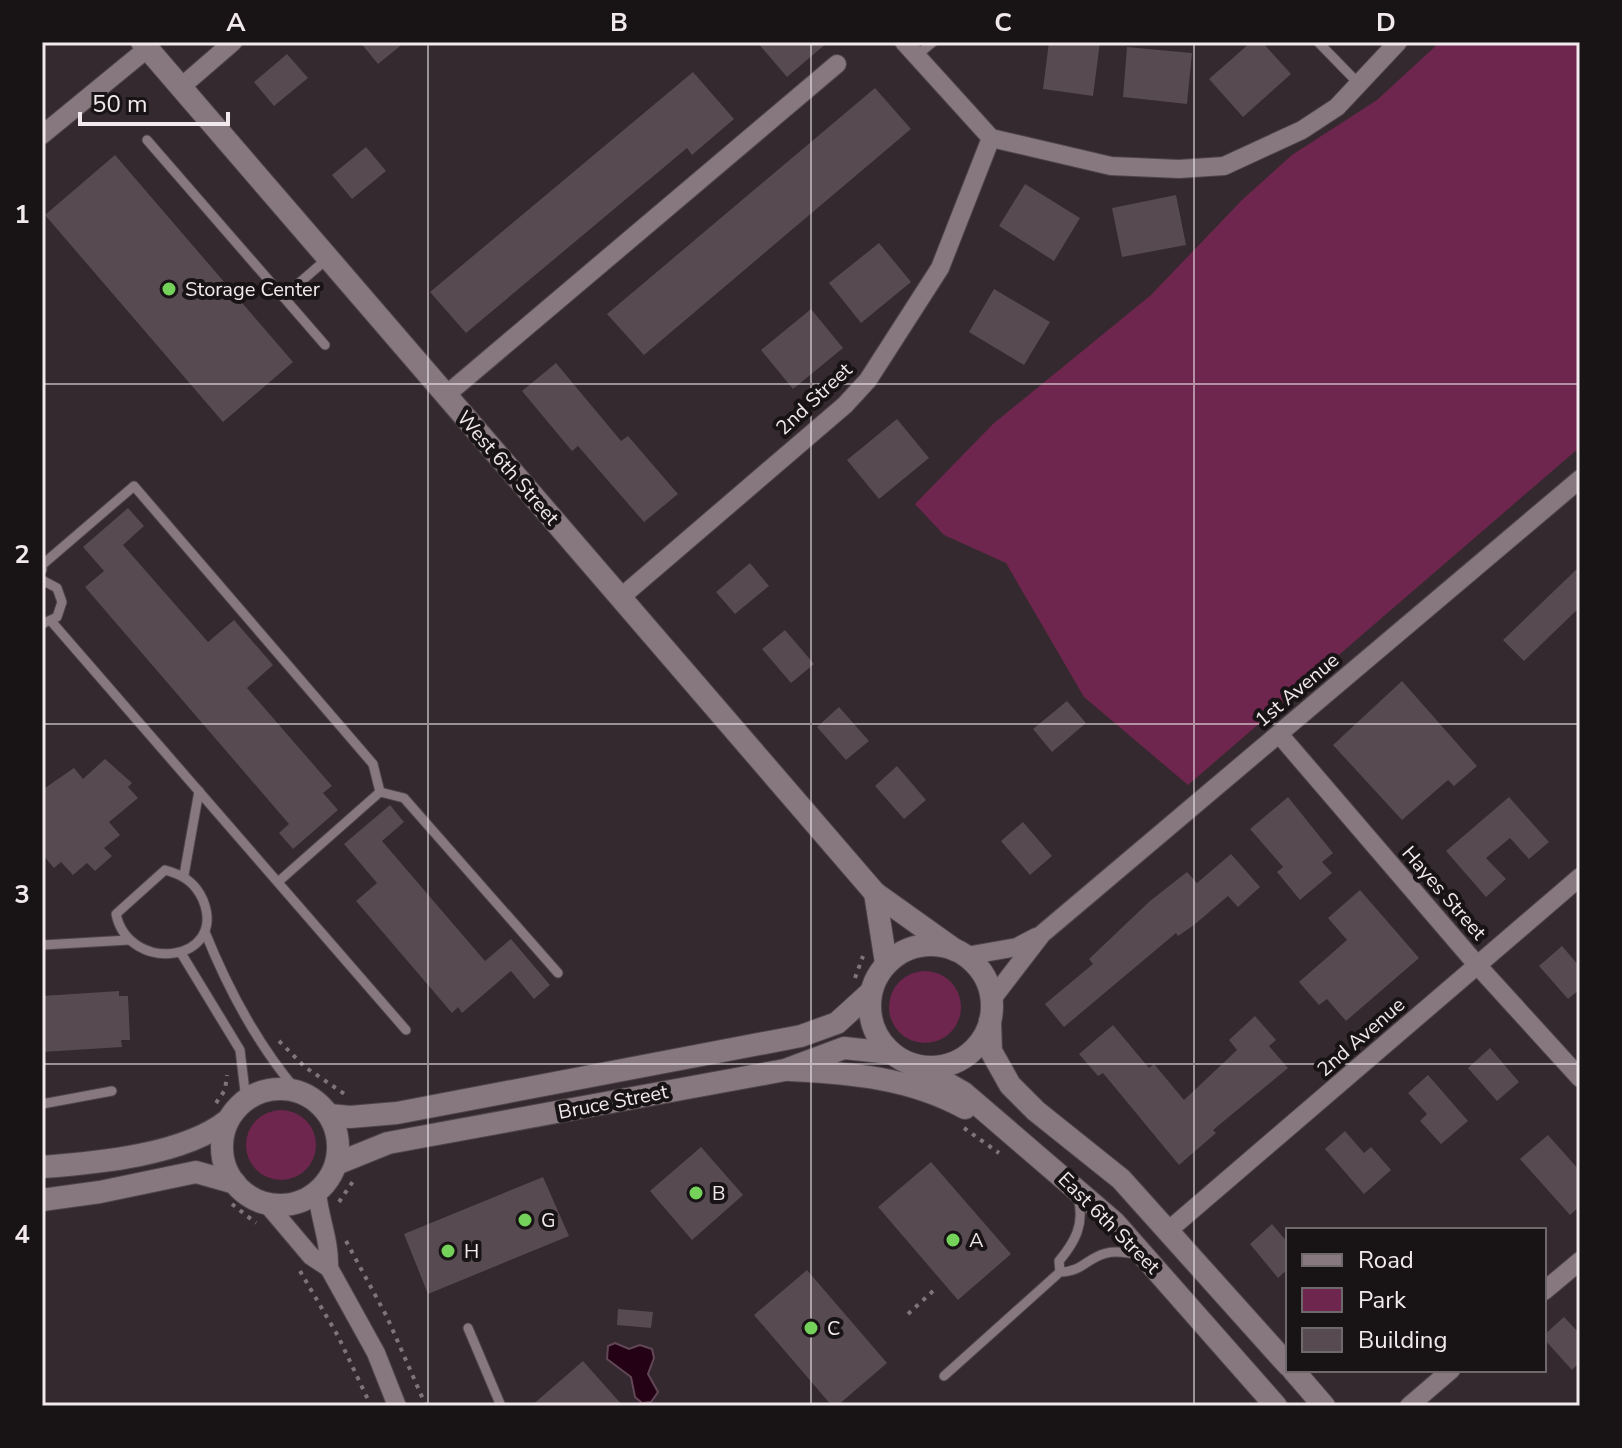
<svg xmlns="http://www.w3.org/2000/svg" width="1622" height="1448" font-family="'Nunito Sans',sans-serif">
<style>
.green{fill:#6f264e}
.water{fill:#250115;stroke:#624756;stroke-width:2}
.building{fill:#574a50}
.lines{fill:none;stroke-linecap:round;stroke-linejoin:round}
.service-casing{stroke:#4f4549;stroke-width:11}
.minor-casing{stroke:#4f4549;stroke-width:20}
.tertiary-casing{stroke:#4f4549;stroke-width:24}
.path{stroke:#7f7579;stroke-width:4;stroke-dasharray:4 6;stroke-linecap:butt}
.service{stroke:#86787e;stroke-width:9}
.minor{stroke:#86787e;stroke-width:18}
.tertiary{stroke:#86787e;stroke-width:22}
.grid{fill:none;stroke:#f1e9ec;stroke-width:2;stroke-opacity:0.55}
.poi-dot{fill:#74d25b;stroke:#181315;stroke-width:3}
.labels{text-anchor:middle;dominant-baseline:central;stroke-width:8;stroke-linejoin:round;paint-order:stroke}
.poi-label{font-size:20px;fill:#f1e9ec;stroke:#181315;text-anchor:start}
.street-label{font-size:20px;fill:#f1e9ec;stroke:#181315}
.neatline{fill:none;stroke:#f1e9ec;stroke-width:3}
.grid-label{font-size:26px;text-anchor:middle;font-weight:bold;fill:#f1e9ec}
</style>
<rect width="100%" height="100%" fill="#34292e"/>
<g class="green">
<polygon points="1440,42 1580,42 1580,447 1188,785 1084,697 1006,563 944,535 915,504 993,424 1151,295 1242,200 1292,155 1377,100"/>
<circle cx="925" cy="1007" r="36"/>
<circle cx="281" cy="1145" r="35"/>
</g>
<polygon class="water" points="615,1343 629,1349 640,1345 652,1349 654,1358 648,1374 658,1392 651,1402 642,1403 635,1397 631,1377 607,1359 608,1346"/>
<g class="building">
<polygon points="360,42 405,42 378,64"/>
<polygon points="757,42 828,42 787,77"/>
<polygon points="1049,42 1100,42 1093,96 1043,89"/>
<polygon points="1251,42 1262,42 1291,74 1243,117 1209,79"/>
<polygon points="1127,47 1192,53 1187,104 1123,97"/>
<polygon points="287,54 308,78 274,106 254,82"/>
<polygon points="693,72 734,119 692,155 687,148 466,333 430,292"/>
<polygon points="875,88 911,129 644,355 607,314"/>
<polygon points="366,147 386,171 352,199 332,175"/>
<polygon points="115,155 293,362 223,422 45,215"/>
<polygon points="1025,184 1080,218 1054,261 999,226"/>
<polygon points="1176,195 1186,245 1122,257 1112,208"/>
<polygon points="879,243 911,282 861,323 829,283"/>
<polygon points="994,289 1050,322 1024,365 969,332"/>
<polygon points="811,309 843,348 793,389 761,350"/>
<polygon points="556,363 621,441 628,436 678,494 644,522 578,446 572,451 522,391"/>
<polygon points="897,419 929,458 879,499 847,460"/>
<polygon points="128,508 144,526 123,545 208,642 234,620 273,665 247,688 332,786 323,793 338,810 293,849 279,833 289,824 85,587 104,571 83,547"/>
<polygon points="750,563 769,586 735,614 716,592"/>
<polygon points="1580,566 1580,607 1524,661 1503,640"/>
<polygon points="785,630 814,664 791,683 762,649"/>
<polygon points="1402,681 1477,766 1454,786 1448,780 1402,820 1333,745"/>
<polygon points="1067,701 1086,723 1052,752 1033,729"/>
<polygon points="839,707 869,741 846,760 817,727"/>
<polygon points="105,759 132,783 128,787 138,798 109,822 120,835 104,848 112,856 95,871 87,863 73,875 61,862 54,868 42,854 42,790 74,768 83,779"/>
<polygon points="897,766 926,800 904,819 875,786"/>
<polygon points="1288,797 1333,853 1322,862 1332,873 1300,900 1277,872 1283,867 1250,829"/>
<polygon points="1509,797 1549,842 1529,859 1510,838 1486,858 1506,879 1486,897 1446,851"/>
<polygon points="390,805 404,822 382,841 485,961 511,939 550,985 534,999 511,971 462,1013 458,1007 452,1013 356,901 377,883 344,844"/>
<polygon points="1023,822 1052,856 1030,875 1001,841"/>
<polygon points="1231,854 1260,887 1238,907 1228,896 1194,925 1178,936 1176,933 1064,1027 1045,1004 1093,964 1089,959 1150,901 1187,872 1197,883"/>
<polygon points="1360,890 1419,958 1346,1021 1327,999 1319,1005 1299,982 1347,940 1328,918"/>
<polygon points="1562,946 1580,967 1580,989 1568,999 1539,966"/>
<polygon points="119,991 119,996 128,996 130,1040 121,1040 122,1047 42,1052 42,996"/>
<polygon points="1255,1016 1276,1040 1269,1046 1288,1068 1213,1130 1216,1133 1179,1165 1103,1073 1098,1076 1079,1054 1113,1025 1149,1068 1154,1064 1184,1100 1237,1050 1229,1040"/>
<polygon points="1490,1048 1519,1082 1497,1101 1468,1068"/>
<polygon points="1428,1075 1468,1121 1441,1144 1420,1121 1427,1114 1408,1093"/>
<polygon points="1345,1131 1364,1153 1371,1147 1391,1170 1364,1194 1325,1149"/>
<polygon points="1548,1135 1580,1171 1580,1206 1570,1215 1520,1159"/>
<polygon points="701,1147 743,1195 692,1240 650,1191"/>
<polygon points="931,1162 1011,1254 958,1300 878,1207"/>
<polygon points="543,1177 569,1236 428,1294 404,1234"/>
<polygon points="1272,1224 1288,1243 1288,1269 1278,1278 1250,1244"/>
<polygon points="807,1270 887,1363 837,1406 832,1406 754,1315"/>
<polygon points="618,1309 653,1312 651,1328 617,1325"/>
<polygon points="1564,1317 1580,1334 1580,1362 1572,1370 1544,1339 1544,1335"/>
<polygon points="583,1361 623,1406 531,1406 553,1387"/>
</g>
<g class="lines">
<defs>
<g id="service">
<polyline points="1318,42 1359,84"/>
<polyline points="916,56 933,42"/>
<polyline points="147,140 325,345"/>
<polyline points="283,297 328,258"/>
<polyline points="42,570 42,565 134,486 373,764 380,792"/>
<polyline points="42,580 57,588 62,602 57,617 42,624"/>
<polyline points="51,621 406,1030"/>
<path d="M165 870C183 875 195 882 203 900 228 962 129 975 116 914Z"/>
<polyline points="184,875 199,791"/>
<polyline points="278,882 380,792 404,798 558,973"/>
<path d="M205 932C228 989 257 1044 297 1091"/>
<polyline points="42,945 129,940"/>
<polyline points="181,953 240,1050 246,1100"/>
<polyline points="42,1104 112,1091"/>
<path d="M1060 1272 1059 1261C1075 1242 1085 1224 1078 1198"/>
<polyline points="468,1328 501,1406"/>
<path d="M944 1376 1060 1272C1092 1272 1088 1243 1138 1255"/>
</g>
<g id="minor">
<polyline points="904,42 991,138 1111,166 1179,169 1224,166 1302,130 1337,107 1398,42"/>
<polyline points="181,87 233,42"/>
<polyline points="42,135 148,48"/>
<polyline points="446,395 837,64"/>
<polyline points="620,598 845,405 868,380 940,268 991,138"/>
<polyline points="1279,734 1478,966 1580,1078"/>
<polyline points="966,956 1017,947 1036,937"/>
<polyline points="992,999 1042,934 1580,479"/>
<path d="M317 1193C320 1220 330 1241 329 1268"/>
<polyline points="267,1204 311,1256 329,1268 376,1353 397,1406"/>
<polyline points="1170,1229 1580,877"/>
<polyline points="1544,1291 1580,1261"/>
<polyline points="1409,1406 1451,1370"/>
</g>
<g id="tertiary">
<polyline points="142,42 875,893 955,950"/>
<polyline points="875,893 886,963"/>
<circle cx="931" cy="1006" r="61"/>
<polyline points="990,1021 991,1051 1010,1085 1036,1111 1121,1179 1288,1365"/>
<polyline points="917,1066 964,1093 1114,1222 1276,1406"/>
<path d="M790 1070C852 1073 910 1078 965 1108"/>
<circle cx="280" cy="1147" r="58"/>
<polyline points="329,1115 350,1117 397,1113 801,1036 837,1023 871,992"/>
<polyline points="336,1164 388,1143 785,1070 844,1048 891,1053"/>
<path d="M42 1167C97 1163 184 1155 228 1120"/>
<polyline points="42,1200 100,1192 196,1172 235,1183"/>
<polyline points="1293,1370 1324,1406"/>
</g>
</defs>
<use href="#service" class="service-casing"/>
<use href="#minor" class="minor-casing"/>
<use href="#tertiary" class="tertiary-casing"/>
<g class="path">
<polyline points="855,978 863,956"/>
<polyline points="279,1041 305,1067 346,1095"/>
<polyline points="216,1103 225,1090 227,1075"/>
<polyline points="964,1128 999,1153"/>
<polyline points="339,1202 354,1180"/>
<polyline points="232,1204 256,1223"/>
<polyline points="346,1241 387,1317 426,1406"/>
<polyline points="300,1271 338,1336 371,1406"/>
<polyline points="908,1314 933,1291"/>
</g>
<use href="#service" class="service"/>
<use href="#minor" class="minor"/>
<use href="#tertiary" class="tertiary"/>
</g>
<path class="grid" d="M428 42V1406M811 42V1406M1194 42V1406M42 384H1580M42 724H1580M42 1064H1580"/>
<g class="poi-dot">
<circle cx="169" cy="289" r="8"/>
<circle cx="696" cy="1193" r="8"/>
<circle cx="525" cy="1220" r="8"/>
<circle cx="953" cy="1240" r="8"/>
<circle cx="448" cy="1251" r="8"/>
<circle cx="811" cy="1328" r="8"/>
</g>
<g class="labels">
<g class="poi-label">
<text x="185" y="289">Storage Center</text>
<text x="712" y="1193">B</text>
<text x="541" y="1220">G</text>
<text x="969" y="1240">A</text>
<text x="464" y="1251">H</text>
<text x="827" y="1328">C</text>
</g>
<g class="street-label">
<text transform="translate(814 399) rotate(-43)">2nd Street</text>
<text transform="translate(508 468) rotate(49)">West 6th Street</text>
<text transform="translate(1297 690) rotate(-40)">1st Avenue</text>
<text transform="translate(1444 893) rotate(49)">Hayes Street</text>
<text transform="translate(1361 1037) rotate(-41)">2nd Avenue</text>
<text transform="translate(613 1102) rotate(-11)">Bruce Street</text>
<text transform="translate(1109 1223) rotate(45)">East 6th Street</text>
</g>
</g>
<rect width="1622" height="1448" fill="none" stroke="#181315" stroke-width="88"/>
<rect x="1286" y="1228" width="260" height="144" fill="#181315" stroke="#6f696b" stroke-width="2"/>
<rect x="1302" y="1254" width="40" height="12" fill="#86787e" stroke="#6f696b" stroke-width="2"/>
<text x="1358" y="1268" font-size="24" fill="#f1e9ec">Road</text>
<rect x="1302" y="1288" width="40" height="24" fill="#6f264e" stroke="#6f696b" stroke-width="2"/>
<text x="1358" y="1308" font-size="24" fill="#f1e9ec">Park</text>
<rect x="1302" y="1328" width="40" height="24" fill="#574a50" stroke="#6f696b" stroke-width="2"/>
<text x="1358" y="1348" font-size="24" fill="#f1e9ec">Building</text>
<path d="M80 112v12h148v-12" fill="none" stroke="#f1e9ec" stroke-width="4"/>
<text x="92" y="112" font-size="24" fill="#f1e9ec" stroke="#181315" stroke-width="6" paint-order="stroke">50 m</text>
<rect x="44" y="44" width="1534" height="1360" class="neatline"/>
<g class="grid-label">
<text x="236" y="31">A</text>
<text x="619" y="31">B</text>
<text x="1003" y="31">C</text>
<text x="1386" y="31">D</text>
<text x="22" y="223">1</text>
<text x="22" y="563">2</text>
<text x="22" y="903">3</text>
<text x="22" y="1243">4</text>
</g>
</svg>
